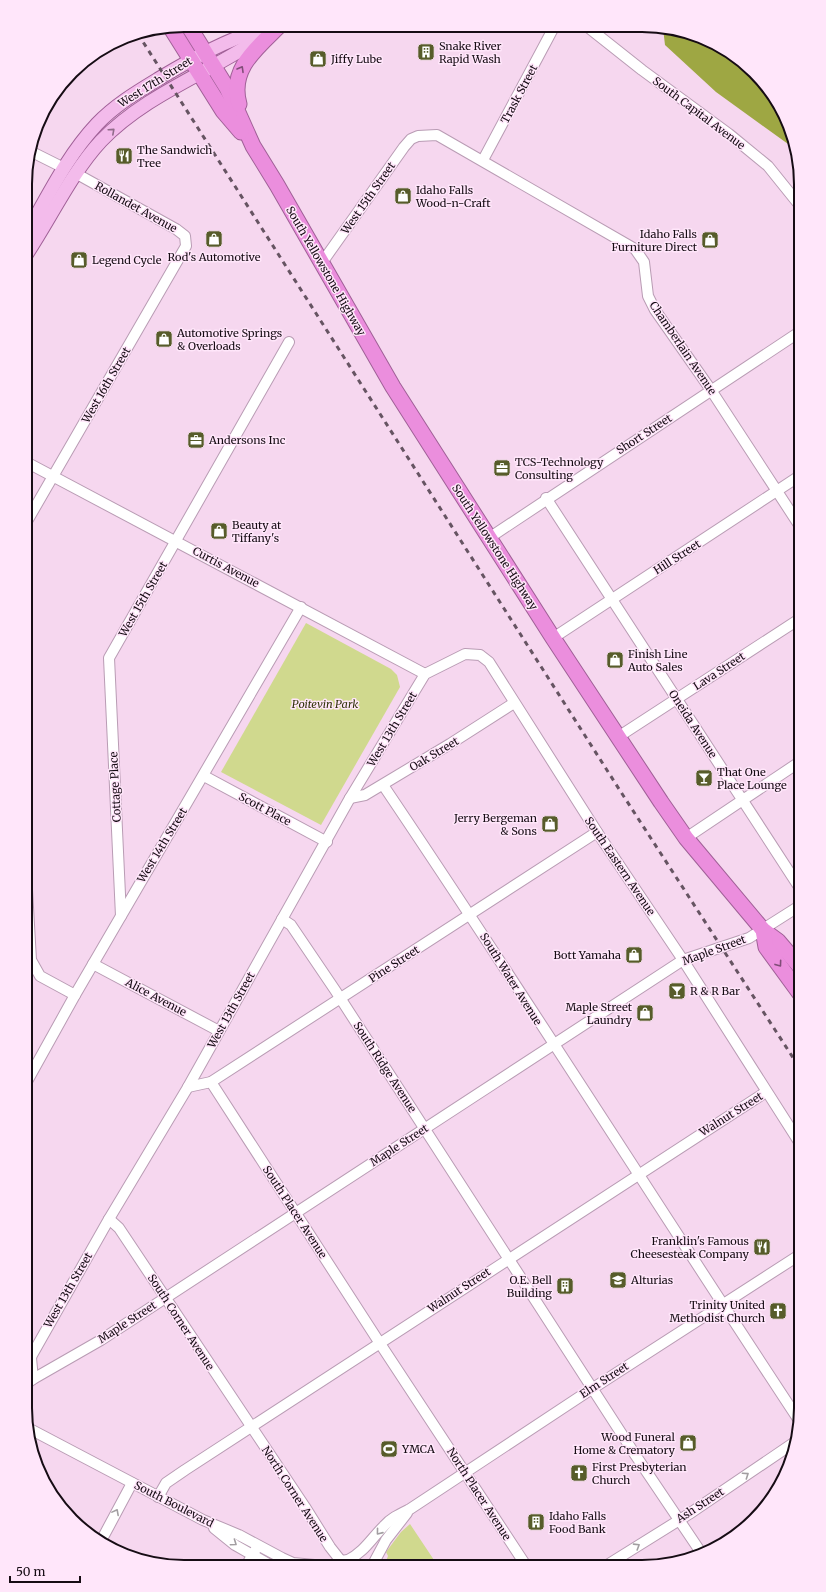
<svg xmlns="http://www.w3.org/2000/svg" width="826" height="1592" font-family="Merriweather,serif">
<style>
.green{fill:#d0d98e}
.water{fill:#9ea743}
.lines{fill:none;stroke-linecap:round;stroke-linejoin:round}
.minor-casing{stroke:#b99cb4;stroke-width:12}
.major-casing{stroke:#a06097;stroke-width:15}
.highway-casing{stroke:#a06097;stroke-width:17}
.minor{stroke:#fff;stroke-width:10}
.major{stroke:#f3bbeb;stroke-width:13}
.highway{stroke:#eb8edd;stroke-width:15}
.rail{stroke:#665462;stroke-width:3;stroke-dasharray:5 5;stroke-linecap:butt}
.oneway{stroke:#804d78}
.oneway2{stroke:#906c8a}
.oneway3{stroke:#a29ea1}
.labels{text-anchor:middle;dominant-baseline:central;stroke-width:3;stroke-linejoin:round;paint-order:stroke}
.poi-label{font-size:11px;fill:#160c14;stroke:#ffe6fa;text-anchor:start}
.street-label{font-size:11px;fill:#160c14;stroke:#ffe6fa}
.park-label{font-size:11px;font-style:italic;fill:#2f3207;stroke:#ffe6fa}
.rim{fill:none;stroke:#160c14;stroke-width:2}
</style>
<rect width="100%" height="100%" fill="#f6d7ef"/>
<g class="green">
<polygon points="306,623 391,669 397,675 400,687 321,825 221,772"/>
<polygon points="410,1524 438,1566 384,1566 388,1556 386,1552 401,1532"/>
</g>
<path class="water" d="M663 28C674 28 683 32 693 35 743 52 786 96 795 149L716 92 665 45Z"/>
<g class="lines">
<defs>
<g id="minor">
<polyline points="589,28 642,70 729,134 768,166 801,207"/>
<polyline points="30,151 64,168"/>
<polyline points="483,160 554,27"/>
<polyline points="319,262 326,257 404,147 411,139 418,136 437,135 635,249 644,262 648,296 655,310 711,390 801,528"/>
<polyline points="26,462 425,674"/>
<polyline points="546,498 801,890"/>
<polyline points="26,523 186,246 185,236 176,229 77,174"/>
<polyline points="489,538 801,331"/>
<polyline points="553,638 801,475"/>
<polyline points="618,737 801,618"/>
<polyline points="204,776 327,842"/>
<path d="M383 785C525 995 660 1210 800 1422"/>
<polyline points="350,798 365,795 450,744 514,703"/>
<polyline points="686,838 801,761"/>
<polyline points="26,872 31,960 40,976 75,995"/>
<polyline points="121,916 109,658 289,342"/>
<polyline points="282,919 291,925 335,990 634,1453 702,1554"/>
<polyline points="93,964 219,1031"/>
<polyline points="211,1082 379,1342 527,1567"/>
<polyline points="25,1085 75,995 301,607"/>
<polyline points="188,1087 211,1082 597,832"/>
<polyline points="109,1219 119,1228 305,1507 330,1547 341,1561"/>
<polyline points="33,1379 101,1340 683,960 749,938 801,905"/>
<polyline points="25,1385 33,1379 31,1358 32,1355 109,1219 188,1087 350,798 425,674 465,654 480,655 489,662 597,832 683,960 801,1145"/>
<polyline points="28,1428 203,1520 239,1535 282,1558 293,1563 325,1566"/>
<polyline points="158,1497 166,1483 185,1470 766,1092"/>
<polyline points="214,1528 235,1545 272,1566"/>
<polyline points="101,1541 132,1483"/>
<path d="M348 1560C364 1552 371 1539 384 1526 391 1518 400 1514 410 1509L584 1394 801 1254"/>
<polyline points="246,1566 256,1549"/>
<path d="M332 1566C341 1558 352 1559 361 1566"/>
<polyline points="372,1566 386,1540 407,1513"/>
<polyline points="604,1567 689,1514 795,1442"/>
</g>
<g id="major">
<path d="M26 234C48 196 67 156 97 124 115 105 137 92 160 78 195 57 230 38 269 27"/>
<path d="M26 255C50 219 72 172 101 141 146 94 211 72 263 36"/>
</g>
<g id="highway">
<polyline points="188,25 227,88 253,146 277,185 393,387 553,638 661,802 686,838 763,930 778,941 801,968"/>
<polyline points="171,28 223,111 241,132"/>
<path d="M239 104C229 69 257 48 279 26"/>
<polyline points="763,930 766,947 801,995"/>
</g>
</defs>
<use href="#minor" class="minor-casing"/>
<use href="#major" class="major-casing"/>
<use href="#highway" class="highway-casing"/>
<use href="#minor" class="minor"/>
<use href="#major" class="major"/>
<use href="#highway" class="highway"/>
<polyline class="rail" points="138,34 619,789 801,1070"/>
</g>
<defs><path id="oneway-chevron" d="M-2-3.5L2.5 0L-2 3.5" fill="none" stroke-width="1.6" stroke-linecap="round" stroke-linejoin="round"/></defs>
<g class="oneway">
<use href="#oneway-chevron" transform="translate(241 69) rotate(-60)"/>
<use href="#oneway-chevron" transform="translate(779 964) rotate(54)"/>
</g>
<use class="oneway2" href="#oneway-chevron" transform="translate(112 131) rotate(-42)"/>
<g class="oneway3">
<use href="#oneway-chevron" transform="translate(746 1475) rotate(-34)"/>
<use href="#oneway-chevron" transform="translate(116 1512) rotate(-62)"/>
<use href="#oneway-chevron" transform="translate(379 1532) rotate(129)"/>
<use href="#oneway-chevron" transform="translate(234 1543) rotate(35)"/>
<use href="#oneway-chevron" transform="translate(637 1546) rotate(-32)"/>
</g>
<defs>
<symbol id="building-square" viewBox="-11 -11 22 22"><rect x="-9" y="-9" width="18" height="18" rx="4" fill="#575c2a" stroke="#ffe6fa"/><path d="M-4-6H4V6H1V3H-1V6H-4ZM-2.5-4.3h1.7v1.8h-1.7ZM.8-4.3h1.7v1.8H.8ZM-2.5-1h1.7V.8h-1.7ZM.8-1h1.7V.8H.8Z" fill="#fff"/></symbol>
<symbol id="shop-square" viewBox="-11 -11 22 22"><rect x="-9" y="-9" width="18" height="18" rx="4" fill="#575c2a" stroke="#ffe6fa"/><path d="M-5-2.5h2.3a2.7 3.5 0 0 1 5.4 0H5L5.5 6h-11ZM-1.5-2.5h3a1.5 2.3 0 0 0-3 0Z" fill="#fff"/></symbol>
<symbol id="restaurant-square" viewBox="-11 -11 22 22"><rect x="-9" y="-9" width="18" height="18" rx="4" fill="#575c2a" stroke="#ffe6fa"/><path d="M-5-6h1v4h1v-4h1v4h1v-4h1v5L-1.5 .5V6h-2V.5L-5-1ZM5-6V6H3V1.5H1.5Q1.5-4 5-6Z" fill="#fff"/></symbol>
<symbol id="office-square" viewBox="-11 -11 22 22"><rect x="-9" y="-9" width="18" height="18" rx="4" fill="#575c2a" stroke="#ffe6fa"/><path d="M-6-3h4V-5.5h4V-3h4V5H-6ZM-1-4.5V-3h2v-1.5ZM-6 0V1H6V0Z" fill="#fff"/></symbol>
<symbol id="bar-square" viewBox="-11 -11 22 22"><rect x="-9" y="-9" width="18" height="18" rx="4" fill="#575c2a" stroke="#ffe6fa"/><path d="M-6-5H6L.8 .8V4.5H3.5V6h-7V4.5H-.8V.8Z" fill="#fff"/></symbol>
<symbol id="school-square" viewBox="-11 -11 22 22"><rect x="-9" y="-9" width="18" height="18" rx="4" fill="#575c2a" stroke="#ffe6fa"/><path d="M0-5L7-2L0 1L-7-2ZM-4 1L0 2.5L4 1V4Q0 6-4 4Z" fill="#fff"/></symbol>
<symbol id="church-square" viewBox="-11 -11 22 22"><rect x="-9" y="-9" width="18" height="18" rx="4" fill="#575c2a" stroke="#ffe6fa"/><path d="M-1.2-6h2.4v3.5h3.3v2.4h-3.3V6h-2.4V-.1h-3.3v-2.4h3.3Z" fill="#fff"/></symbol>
<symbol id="stadium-square" viewBox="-11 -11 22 22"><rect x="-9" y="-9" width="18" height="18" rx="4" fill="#575c2a" stroke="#ffe6fa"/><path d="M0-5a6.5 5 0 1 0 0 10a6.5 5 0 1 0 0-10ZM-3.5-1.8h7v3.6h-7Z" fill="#fff"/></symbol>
</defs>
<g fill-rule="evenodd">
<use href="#building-square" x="416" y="42" width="20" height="20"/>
<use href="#shop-square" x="308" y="49" width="20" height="20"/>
<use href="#restaurant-square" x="114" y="146" width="20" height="20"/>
<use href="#shop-square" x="393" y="186" width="20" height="20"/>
<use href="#shop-square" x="204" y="229" width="20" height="20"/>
<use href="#shop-square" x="700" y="230" width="20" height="20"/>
<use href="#shop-square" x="69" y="250" width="20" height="20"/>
<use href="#shop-square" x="154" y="329" width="20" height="20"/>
<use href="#office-square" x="186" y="430" width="20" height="20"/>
<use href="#office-square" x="492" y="458" width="20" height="20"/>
<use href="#shop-square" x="209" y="521" width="20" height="20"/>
<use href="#shop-square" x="605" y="650" width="20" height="20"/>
<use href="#bar-square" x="694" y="768" width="20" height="20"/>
<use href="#shop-square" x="540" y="814" width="20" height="20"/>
<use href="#shop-square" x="624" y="945" width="20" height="20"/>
<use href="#bar-square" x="667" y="981" width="20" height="20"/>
<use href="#shop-square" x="635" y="1003" width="20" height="20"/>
<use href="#restaurant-square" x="752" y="1237" width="20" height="20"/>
<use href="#school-square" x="608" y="1270" width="20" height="20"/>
<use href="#building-square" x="555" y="1276" width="20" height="20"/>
<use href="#church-square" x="768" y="1301" width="20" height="20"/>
<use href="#shop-square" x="678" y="1433" width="20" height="20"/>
<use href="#stadium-square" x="379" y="1439" width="20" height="20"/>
<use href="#church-square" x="569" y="1463" width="20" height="20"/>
<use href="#building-square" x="526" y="1512" width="20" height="20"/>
</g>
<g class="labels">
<g class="poi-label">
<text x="439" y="46">Snake River<tspan x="439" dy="13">Rapid Wash</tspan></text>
<text x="331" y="59">Jiffy Lube</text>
<text x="137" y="150">The Sandwich<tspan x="137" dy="13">Tree</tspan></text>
<text x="416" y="190">Idaho Falls<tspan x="416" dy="13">Wood-n-Craft</tspan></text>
<text x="697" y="234" text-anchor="end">Idaho Falls<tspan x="697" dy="13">Furniture Direct</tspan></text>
<text x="214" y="257" text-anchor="middle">Rod's Automotive</text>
<text x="92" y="260">Legend Cycle</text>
<text x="177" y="333">Automotive Springs<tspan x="177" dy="13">&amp; Overloads</tspan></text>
<text x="209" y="440">Andersons Inc</text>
<text x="515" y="462">TCS-Technology<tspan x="515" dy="13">Consulting</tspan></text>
<text x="232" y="525">Beauty at<tspan x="232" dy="13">Tiffany's</tspan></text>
<text x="628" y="654">Finish Line<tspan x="628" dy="13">Auto Sales</tspan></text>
<text x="717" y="772">That One<tspan x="717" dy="13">Place Lounge</tspan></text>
<text x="537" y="818" text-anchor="end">Jerry Bergeman<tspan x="537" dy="13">&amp; Sons</tspan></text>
<text x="621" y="955" text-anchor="end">Bott Yamaha</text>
<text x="690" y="991">R &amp; R Bar</text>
<text x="632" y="1007" text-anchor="end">Maple Street<tspan x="632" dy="13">Laundry</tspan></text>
<text x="749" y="1241" text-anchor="end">Franklin's Famous<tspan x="749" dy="13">Cheesesteak Company</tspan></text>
<text x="552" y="1280" text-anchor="end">O.E. Bell<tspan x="552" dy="13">Building</tspan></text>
<text x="631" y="1280">Alturias</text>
<text x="765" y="1305" text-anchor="end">Trinity United<tspan x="765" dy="13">Methodist Church</tspan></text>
<text x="675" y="1437" text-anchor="end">Wood Funeral<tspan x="675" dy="13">Home &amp; Crematory</tspan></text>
<text x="402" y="1449">YMCA</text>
<text x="592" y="1467">First Presbyterian<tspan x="592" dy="13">Church</tspan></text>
<text x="549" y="1516">Idaho Falls<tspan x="549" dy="13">Food Bank</tspan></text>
</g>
<g class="street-label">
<text transform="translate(155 82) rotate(-32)">West 17th Street</text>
<text transform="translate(519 94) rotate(-62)">Trask Street</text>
<text transform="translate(699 113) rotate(37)">South Capital Avenue</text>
<text transform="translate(368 198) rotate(-55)">West 15th Street</text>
<text transform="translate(136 207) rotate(29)">Rollandet Avenue</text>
<text transform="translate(326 271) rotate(60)">South Yellowstone Highway</text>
<text transform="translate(683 348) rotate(56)">Chamberlain Avenue</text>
<text transform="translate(106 385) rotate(-60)">West 16th Street</text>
<text transform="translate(644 434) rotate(-33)">Short Street</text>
<text transform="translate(495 547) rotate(57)">South Yellowstone Highway</text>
<text transform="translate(677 557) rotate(-33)">Hill Street</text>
<text transform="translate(226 567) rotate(28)">Curtis Avenue</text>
<text transform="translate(143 599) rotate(-60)">West 15th Street</text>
<text transform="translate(719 671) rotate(-33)">Lava Street</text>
<text transform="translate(693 724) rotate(57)">Oneida Avenue</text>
<text transform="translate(392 729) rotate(-59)">West 13th Street</text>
<text transform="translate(434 754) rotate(-31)">Oak Street</text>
<text transform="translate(115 787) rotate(-93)">Cottage Place</text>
<text transform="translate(265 809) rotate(28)">Scott Place</text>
<text transform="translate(162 845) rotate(-59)">West 14th Street</text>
<text transform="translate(620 866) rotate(56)">South Eastern Avenue</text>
<text transform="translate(714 950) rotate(-20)">Maple Street</text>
<text transform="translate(394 964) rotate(-33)">Pine Street</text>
<text transform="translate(511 979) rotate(58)">South Water Avenue</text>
<text transform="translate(156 997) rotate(28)">Alice Avenue</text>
<text transform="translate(231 1010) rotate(-61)">West 13th Street</text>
<text transform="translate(385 1067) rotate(57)">South Ridge Avenue</text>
<text transform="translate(731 1114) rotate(-32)">Walnut Street</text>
<text transform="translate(399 1145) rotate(-33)">Maple Street</text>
<text transform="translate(295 1212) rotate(57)">South Placer Avenue</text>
<text transform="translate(68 1290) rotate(-60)">West 13th Street</text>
<text transform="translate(459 1290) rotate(-33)">Walnut Street</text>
<text transform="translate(127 1322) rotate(-33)">Maple Street</text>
<text transform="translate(181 1322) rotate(57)">South Corner Avenue</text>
<text transform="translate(604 1380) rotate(-33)">Elm Street</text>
<text transform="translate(295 1494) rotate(57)">North Corner Avenue</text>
<text transform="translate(479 1494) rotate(57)">North Placer Avenue</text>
<text transform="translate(174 1504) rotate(27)">South Boulevard</text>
<text transform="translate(700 1505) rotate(-33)">Ash Street</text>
</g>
<g class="park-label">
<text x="325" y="704">Poitevin Park</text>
</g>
</g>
<path d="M0 0H826V1592H0ZM184 32H642A152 152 0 0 1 794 184V1408A152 152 0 0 1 642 1560H184A152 152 0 0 1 32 1408V184A152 152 0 0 1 184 32Z" fill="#ffe6fa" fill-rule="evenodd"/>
<path class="rim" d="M184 32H642A152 152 0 0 1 794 184V1408A152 152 0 0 1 642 1560H184A152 152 0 0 1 32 1408V184A152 152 0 0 1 184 32Z"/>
<path d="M10 1576v6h70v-6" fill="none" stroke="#160c14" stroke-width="2"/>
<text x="16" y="1576" font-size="12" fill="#160c14" stroke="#ffe6fa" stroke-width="3" paint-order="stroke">50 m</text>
</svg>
